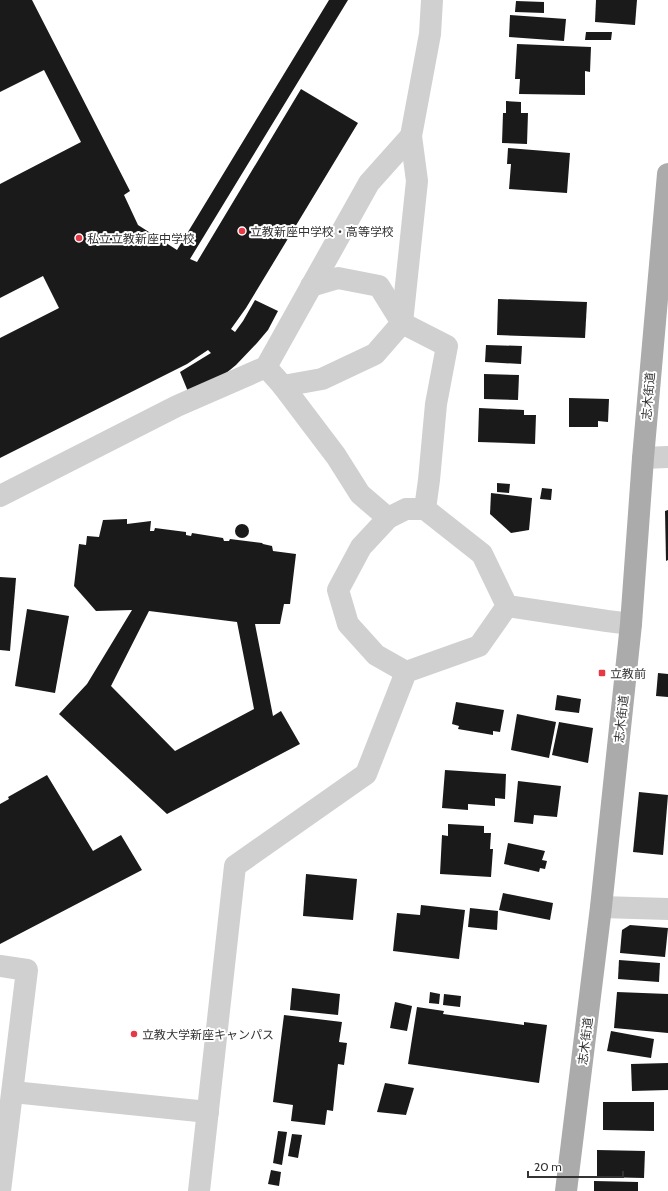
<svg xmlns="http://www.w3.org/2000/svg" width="668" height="1191" font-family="Cabin,'Noto Sans JP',sans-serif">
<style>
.building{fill:#1a1a1a;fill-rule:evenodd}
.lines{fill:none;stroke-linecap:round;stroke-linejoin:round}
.minor{stroke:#d0d0d0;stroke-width:22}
.major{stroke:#ababab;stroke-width:22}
.poi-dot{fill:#e63946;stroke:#fff;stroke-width:1.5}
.labels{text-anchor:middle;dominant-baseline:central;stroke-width:4;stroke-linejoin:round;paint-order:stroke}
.poi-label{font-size:12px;fill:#333;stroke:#fff;text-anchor:start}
.street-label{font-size:12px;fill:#333;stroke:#fff}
</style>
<rect width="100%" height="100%" fill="#fff"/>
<g class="building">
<polygon points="0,0 32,0 130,191 124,195 138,225 177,250 329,0 348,0 190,259 197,262 301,89 358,123 246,308 231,329 235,332 243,321 255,300 278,311 268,330 257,343 236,365 225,374 189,394 180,372 211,353 208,350 187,364 0,458 0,338 59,308 43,276 0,298 0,184 81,142 44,70 0,92"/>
<polygon points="596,0 637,0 635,25 595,22"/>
<polygon points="516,1 544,2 544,13 515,12"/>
<polygon points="510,15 566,19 564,41 509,37"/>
<polygon points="586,32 612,32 611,40 585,40"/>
<polygon points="517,44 591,47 590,72 585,71 585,95 519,94 520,79 515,79"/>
<polygon points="506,101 521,102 521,113 528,113 527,144 502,143 503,113 506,113"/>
<polygon points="508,148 570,153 567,193 509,189 511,164 507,164"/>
<polygon points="498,299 587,302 585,338 497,335"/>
<polygon points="486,345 522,346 521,364 485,362"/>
<polygon points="484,374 519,375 518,400 484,399"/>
<polygon points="569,398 609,399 608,422 598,421 598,427 569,427"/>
<polygon points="479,408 524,410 524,415 536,415 535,444 478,442"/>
<polygon points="497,483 510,484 509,493 497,492"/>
<polygon points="542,488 552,489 551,500 540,499"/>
<polygon points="491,493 532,498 529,530 511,533 490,514"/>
<polygon points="668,510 668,560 666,561 665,511"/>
<path d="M127 519V524L151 521 150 531H154L155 528 186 532V535L191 536 192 533 223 538 224 541H229L230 539 262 543 263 544 272 546 273 551 296 554 290 604H284L280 624H255L273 716 281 711 300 744 167 814 59 714 87 684 132 610 96 611 74 586 79 544 86 545 87 536 99 537 103 520ZM149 611 237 622 254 709 175 751 111 686Z"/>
<circle cx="242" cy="531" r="7"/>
<polygon points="0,577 16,578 10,651 0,650"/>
<polygon points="27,609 69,616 55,693 15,686"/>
<polygon points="658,673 668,674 668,697 656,696"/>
<polygon points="557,695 581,699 579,713 555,710"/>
<polygon points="456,702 504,710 500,732 493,731 493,735 458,729 459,726 452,724"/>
<polygon points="517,714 556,722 549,758 511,750"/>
<polygon points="559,722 593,728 588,763 552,755"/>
<polygon points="445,770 506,774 505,799 495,798 495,806 468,804 468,810 442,808"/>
<polygon points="47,775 93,851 121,835 142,870 0,944 0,804 9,799 8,797"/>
<polygon points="518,781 561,786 557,817 534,815 533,824 514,822"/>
<polygon points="639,792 668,795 663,855 633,852"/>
<polygon points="448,824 484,826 484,833 491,833 490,849 493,849 491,877 440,874 442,835 448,836"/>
<polygon points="508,843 545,851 542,860 547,861 545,869 540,868 539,872 504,864"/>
<polygon points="306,874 357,879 353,920 303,916"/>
<polygon points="503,893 553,903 550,920 499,910"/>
<polygon points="421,905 465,910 459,959 393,951 397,913 420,915"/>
<polygon points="470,908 498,911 497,930 468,927"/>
<polygon points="630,925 668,928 665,957 620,953 622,930"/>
<polygon points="619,960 660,963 659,982 618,979"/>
<polygon points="292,988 340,994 338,1015 290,1010"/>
<polygon points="430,992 440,994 439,1004 429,1003"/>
<polygon points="617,992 668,994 668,1033 614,1028"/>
<polygon points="444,994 461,996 460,1007 443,1005"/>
<polygon points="395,1002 412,1006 407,1031 390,1028"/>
<polygon points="417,1007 444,1011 443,1014 524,1025 524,1022 547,1025 539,1083 408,1064"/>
<polygon points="284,1015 342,1022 339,1042 347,1043 344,1065 338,1064 333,1111 327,1110 325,1125 291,1121 293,1105 273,1102"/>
<polygon points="611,1031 654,1039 651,1058 607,1051"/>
<polygon points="668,1063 668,1090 632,1091 631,1064"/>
<polygon points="385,1083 414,1088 406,1115 377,1112"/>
<polygon points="603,1102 654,1102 654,1131 603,1130"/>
<polygon points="278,1131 287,1132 282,1165 273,1163"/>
<polygon points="292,1134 302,1135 298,1158 288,1156"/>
<polygon points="597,1150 645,1151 644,1178 597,1177"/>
<polygon points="271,1170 281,1172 279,1186 268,1184"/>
<polygon points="594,1181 638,1182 638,1191 594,1191"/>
</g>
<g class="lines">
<g class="minor">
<polyline points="266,367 283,386 336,456 360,494 388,518 406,509 425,509 482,554 507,606 607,621 631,624"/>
<polyline points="283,386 322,379 375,354 402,323 379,286 338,278 311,286"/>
<polyline points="643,458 668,457"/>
<polyline points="0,496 177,406 266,367 369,183 411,136"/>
<polyline points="425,509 429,480 436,404 447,346 402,323 417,181 411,136 430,34 432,0"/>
<polyline points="388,518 361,547 338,590 348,624 376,655 406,672"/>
<polyline points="601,907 668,909"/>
<polyline points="0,966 27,970 0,1191"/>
<polyline points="13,1092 208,1112"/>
<polyline points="199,1191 235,866 366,774 406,672 479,646 507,606"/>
</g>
<polyline class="major" points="566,1191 601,907 631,624 643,458 668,174"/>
</g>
<g class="poi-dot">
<circle cx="242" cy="231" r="4"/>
<circle cx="79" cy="238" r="4"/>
<rect x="598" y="669" width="8" height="8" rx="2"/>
<circle cx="134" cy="1034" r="4"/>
</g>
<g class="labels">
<g class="poi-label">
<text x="250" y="231">立教新座中学校・高等学校</text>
<text x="87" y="238">私立立教新座中学校</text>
<text x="610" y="673">立教前</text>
<text x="142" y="1034">立教大学新座キャンパス</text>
</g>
<g class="street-label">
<text transform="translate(648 396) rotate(-85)">志木街道</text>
<text transform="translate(621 719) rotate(-84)">志木街道</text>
<text transform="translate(585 1041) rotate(-83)">志木街道</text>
</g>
</g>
<path d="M528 1171v6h95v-6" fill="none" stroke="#333333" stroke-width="2"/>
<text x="534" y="1171" font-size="12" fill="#333333" stroke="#ffffff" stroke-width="3" paint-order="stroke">20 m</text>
</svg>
